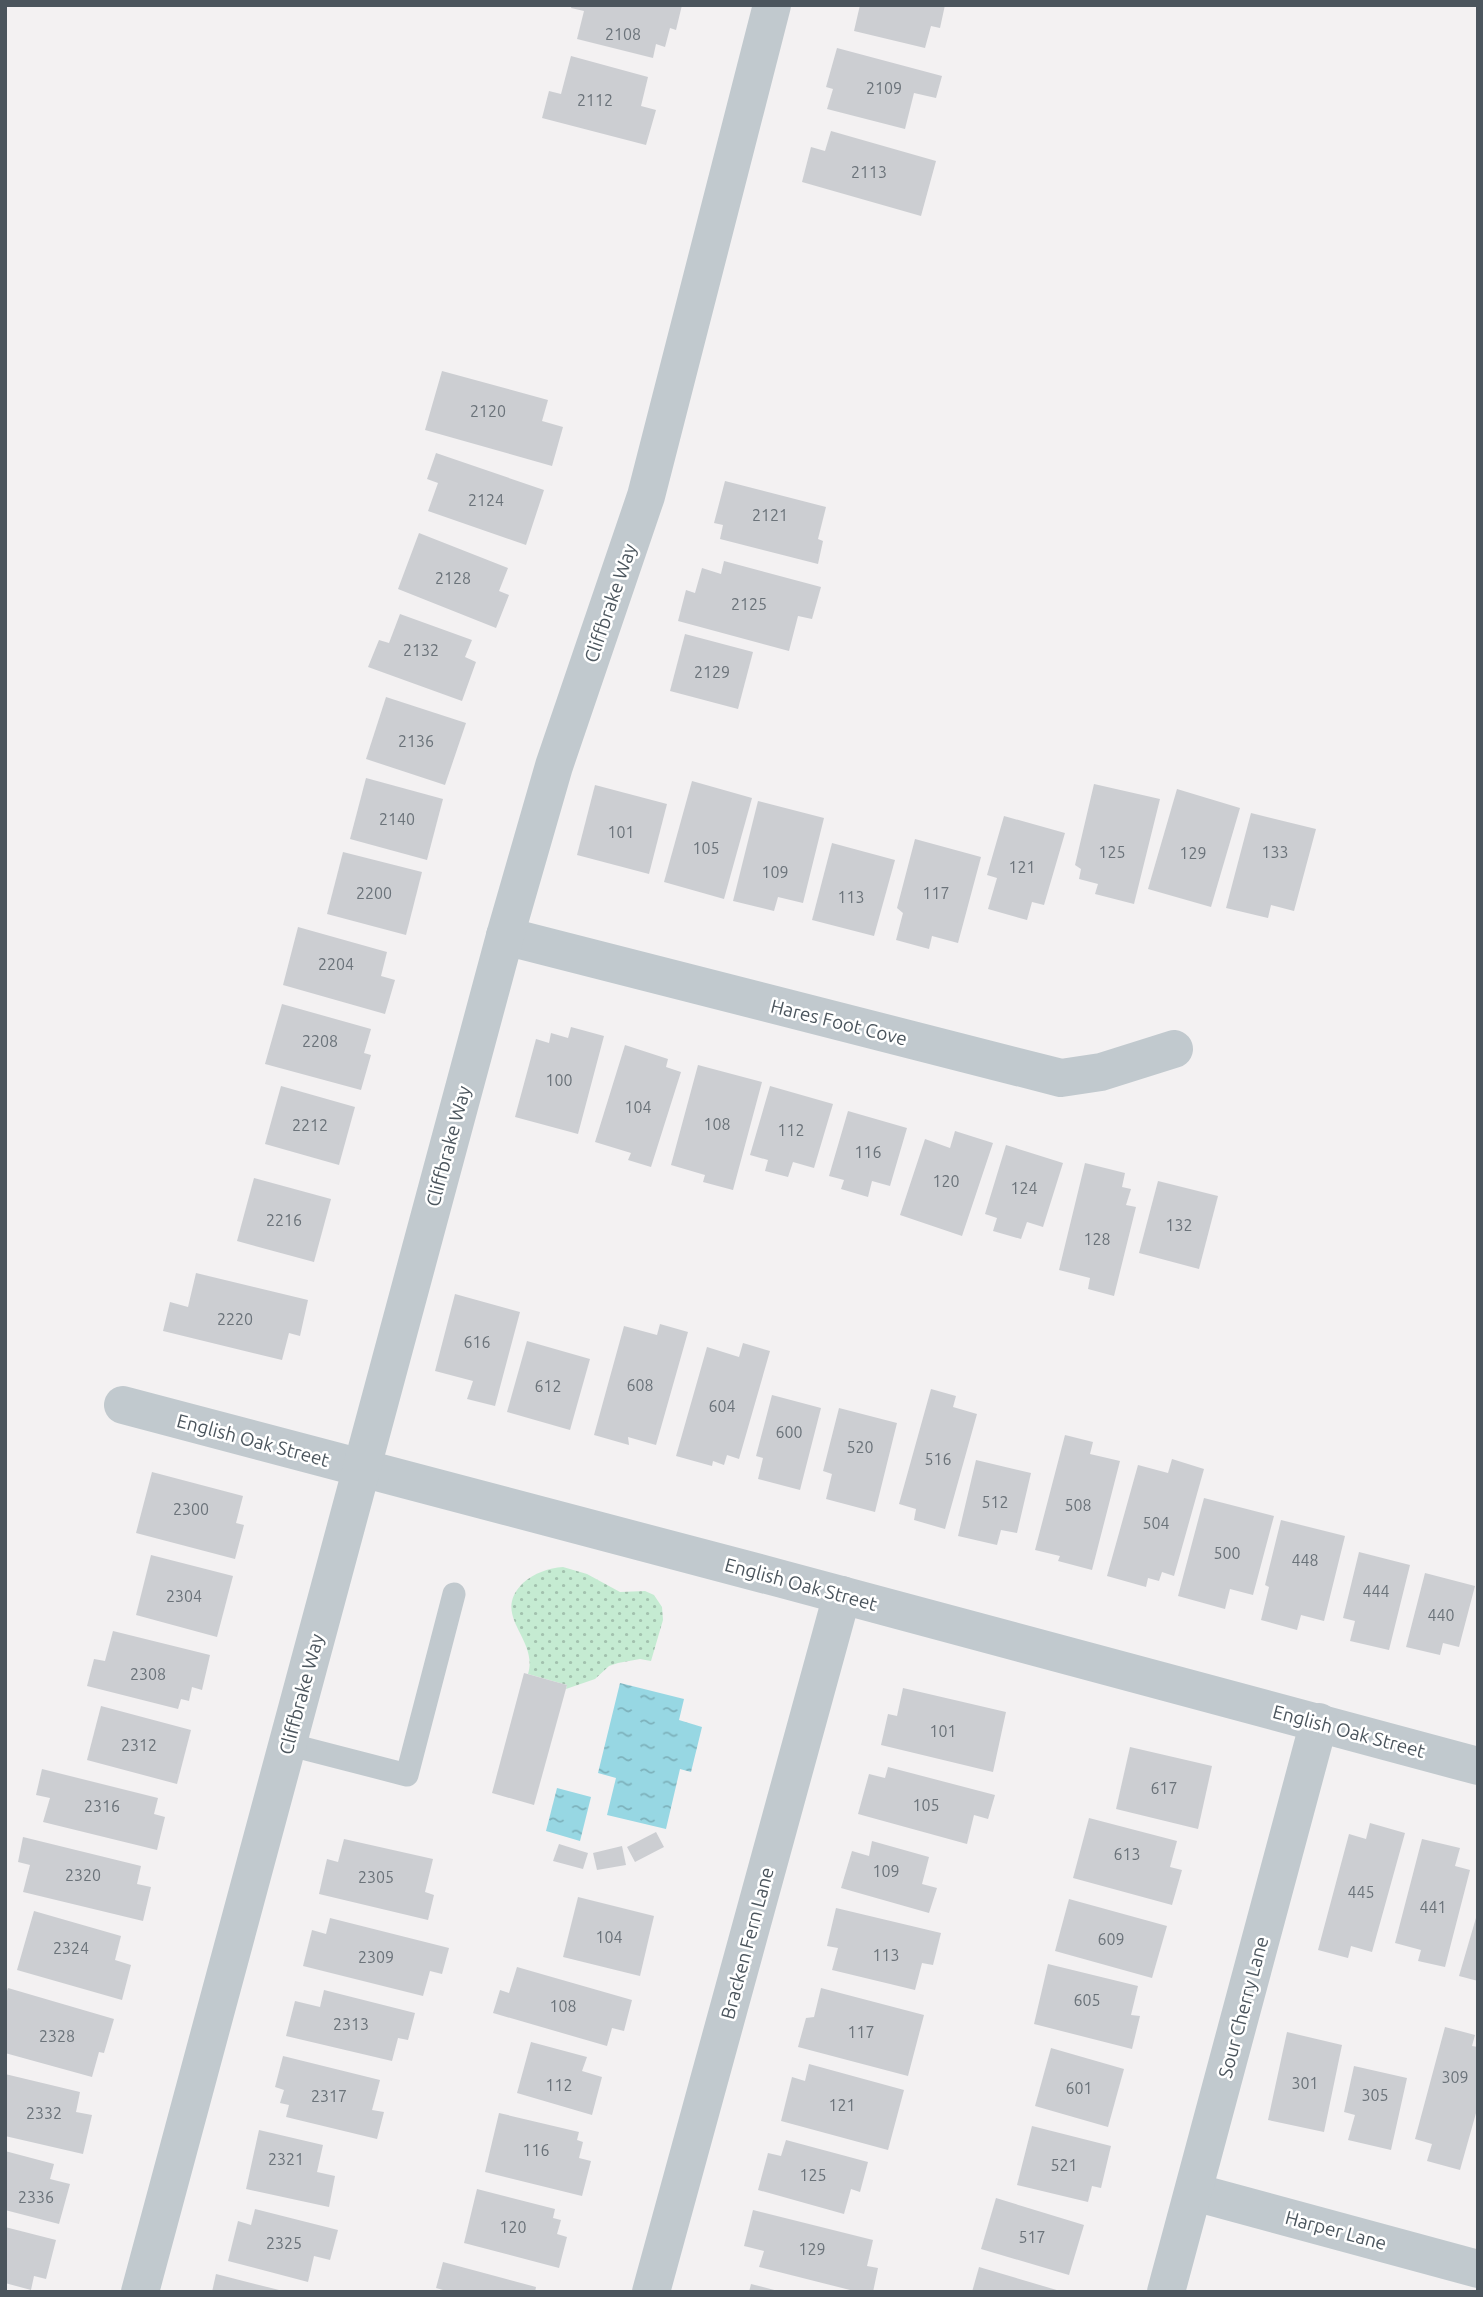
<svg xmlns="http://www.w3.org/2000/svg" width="1483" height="2297" font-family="Ubuntu,sans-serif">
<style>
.park{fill:url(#park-dots)}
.water{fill:url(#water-ripples)}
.building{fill:#ccced2}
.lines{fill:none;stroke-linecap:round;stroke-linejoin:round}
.lane{stroke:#c1c9ce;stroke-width:23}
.street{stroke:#c1c9ce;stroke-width:38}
.labels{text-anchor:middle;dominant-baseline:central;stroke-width:5;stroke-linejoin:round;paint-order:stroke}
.number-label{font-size:16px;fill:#6b737a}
.street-label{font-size:19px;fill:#4b555d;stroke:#fff}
</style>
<defs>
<pattern id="park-dots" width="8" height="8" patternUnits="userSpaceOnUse" patternTransform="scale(1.75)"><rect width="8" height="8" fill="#c5ebd2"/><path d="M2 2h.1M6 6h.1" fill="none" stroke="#a2c1ae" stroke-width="1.8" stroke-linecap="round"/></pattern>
<pattern id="water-ripples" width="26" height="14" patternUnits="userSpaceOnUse" patternTransform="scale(1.75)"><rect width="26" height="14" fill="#97d7e3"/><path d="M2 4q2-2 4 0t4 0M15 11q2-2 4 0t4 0" fill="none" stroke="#7db1bb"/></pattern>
</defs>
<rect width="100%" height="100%" fill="#f3f1f2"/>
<path class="park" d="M563 1567 587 1574 620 1592 645 1591 654 1595 662 1607 663 1620 651 1661 640 1659 618 1663 609 1666 595 1679 566 1689 567 1685 528 1674C539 1638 490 1616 523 1583 534 1573 549 1568 563 1567Z"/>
<g class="water">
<polygon points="620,1683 684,1699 679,1720 702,1727 691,1772 680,1769 666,1829 607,1815 616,1778 598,1773"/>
<polygon points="557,1788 591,1797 580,1841 546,1831"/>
</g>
<g class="building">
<polygon points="572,5 682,5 676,30 670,28 665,47 656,44 653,58 577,39 584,11 571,8"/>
<polygon points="860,5 945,5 940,28 931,26 925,48 854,31"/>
<polygon points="837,48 942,76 936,98 914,93 905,129 827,109 833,89 826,87"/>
<polygon points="571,56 648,77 641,106 656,110 646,145 542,118 549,91 561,94"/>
<polygon points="831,131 936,161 921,216 802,182 811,147 825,151"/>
<polygon points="442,371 548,400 542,421 563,427 552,466 425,430"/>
<polygon points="436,453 544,490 526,545 428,511 438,483 427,479"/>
<polygon points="725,481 826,507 818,539 823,541 818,564 720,539 723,525 714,523"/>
<polygon points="419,533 508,568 499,591 509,595 496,628 398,589"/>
<polygon points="724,561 821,587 812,619 798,616 789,651 678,621 686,590 695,593 702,568 721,574"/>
<polygon points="400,614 472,640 465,657 476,662 462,701 368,667 379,640 389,643"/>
<polygon points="685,634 753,652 738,709 670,691"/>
<polygon points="386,697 466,723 445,785 366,759"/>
<polygon points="366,778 443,799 427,860 350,839"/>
<polygon points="692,781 752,798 724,899 664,882"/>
<polygon points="1094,784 1160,799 1134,904 1095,894 1098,884 1079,879 1081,869 1075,865"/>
<polygon points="595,785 667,804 649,874 577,855"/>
<polygon points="1177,789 1240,808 1211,907 1148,889"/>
<polygon points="758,801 824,818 803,903 778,897 774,911 733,901"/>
<polygon points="1251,813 1316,829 1294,911 1271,905 1268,918 1226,908"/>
<polygon points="1004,816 1065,833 1044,905 1032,902 1027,920 988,909 997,878 987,875"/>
<polygon points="915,839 981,857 958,943 932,936 929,949 896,940 903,913 897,908"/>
<polygon points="832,843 895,860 874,936 812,920"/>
<polygon points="343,852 422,872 406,935 327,914"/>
<polygon points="298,927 387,952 381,976 395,980 385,1014 283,985"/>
<polygon points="282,1004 371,1029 364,1053 371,1055 361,1090 265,1064"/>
<polygon points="571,1027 604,1036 578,1134 515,1117 536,1039 549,1043 551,1033 568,1038"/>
<polygon points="625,1045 668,1059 666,1067 681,1072 651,1167 628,1160 631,1153 595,1142"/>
<polygon points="698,1065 762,1082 733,1190 703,1182 705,1175 671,1165"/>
<polygon points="281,1086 355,1107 339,1165 265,1144"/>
<polygon points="770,1086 833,1104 814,1168 793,1162 788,1177 765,1171 768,1160 750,1155"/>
<polygon points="848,1111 907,1128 890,1186 872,1181 868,1197 841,1189 844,1180 829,1176"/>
<polygon points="955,1131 993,1143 962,1236 900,1215 925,1139 950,1148"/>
<polygon points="1006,1145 1063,1163 1043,1227 1027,1222 1021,1239 993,1231 997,1218 985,1214"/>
<polygon points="1085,1163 1125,1173 1122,1187 1131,1189 1126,1205 1136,1207 1114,1296 1088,1289 1090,1278 1059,1270"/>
<polygon points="254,1178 331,1199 314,1262 237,1241"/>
<polygon points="1158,1181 1218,1196 1199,1269 1139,1253"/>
<polygon points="196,1273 308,1300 300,1336 289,1333 282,1360 163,1331 170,1302 188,1307"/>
<polygon points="455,1294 520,1312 495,1406 467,1399 473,1381 435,1371"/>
<polygon points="660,1324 688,1332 656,1445 628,1437 629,1445 594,1435 624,1326 657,1335"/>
<polygon points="527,1341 590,1359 570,1430 507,1412"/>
<polygon points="743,1343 770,1351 739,1459 727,1455 724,1465 713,1461 712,1466 676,1456 707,1347 739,1357"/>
<polygon points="931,1389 956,1396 953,1407 977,1414 945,1529 914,1520 916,1509 899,1504"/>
<polygon points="772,1395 821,1408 800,1490 758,1479 763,1458 756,1456"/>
<polygon points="839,1408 897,1423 875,1512 826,1499 832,1474 823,1471"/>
<polygon points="1065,1435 1093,1442 1090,1454 1120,1461 1092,1570 1058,1561 1060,1556 1035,1550"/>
<polygon points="1172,1459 1204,1469 1174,1576 1162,1572 1159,1581 1148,1578 1146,1587 1107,1576 1138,1465 1168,1473"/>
<polygon points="976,1460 1031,1473 1017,1533 1001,1530 997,1545 958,1536"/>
<polygon points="152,1472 243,1496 236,1523 244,1525 235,1559 136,1533"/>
<polygon points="1204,1498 1274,1516 1253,1595 1230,1589 1225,1609 1178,1596"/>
<polygon points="1281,1520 1345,1536 1324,1621 1301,1615 1297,1630 1261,1620 1269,1587 1265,1585"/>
<polygon points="1359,1552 1410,1565 1389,1650 1350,1641 1355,1621 1343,1618"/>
<polygon points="151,1555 233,1576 217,1637 136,1615"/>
<polygon points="1425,1573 1475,1586 1459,1647 1443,1643 1440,1655 1406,1647"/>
<polygon points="113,1631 210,1655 202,1690 192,1687 189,1701 181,1699 178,1709 87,1686 94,1659 105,1661"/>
<polygon points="524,1673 567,1685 534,1805 492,1793"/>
<polygon points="903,1688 1006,1712 993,1772 881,1745 888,1714 897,1716"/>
<polygon points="101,1706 191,1730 177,1784 87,1760"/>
<polygon points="1130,1747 1212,1766 1198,1829 1116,1809"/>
<polygon points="888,1767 995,1795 988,1819 974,1815 967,1844 858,1814 869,1774 885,1778"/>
<polygon points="42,1769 158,1798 154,1814 165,1817 157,1850 43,1822 50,1798 36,1795"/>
<polygon points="1089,1818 1177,1841 1170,1867 1182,1870 1172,1905 1073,1878"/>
<polygon points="1370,1823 1405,1833 1372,1952 1351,1946 1348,1958 1318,1950 1349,1834 1366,1839"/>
<polygon points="656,1832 664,1847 635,1862 627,1847"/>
<polygon points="23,1837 141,1866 137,1884 151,1887 143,1921 23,1892 30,1865 18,1862"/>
<polygon points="344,1839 433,1859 425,1892 434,1895 428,1920 319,1894 327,1859 338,1862"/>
<polygon points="1422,1839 1460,1848 1455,1866 1470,1870 1445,1967 1418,1961 1421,1950 1395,1943"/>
<polygon points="872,1841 929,1857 922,1884 937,1888 929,1913 841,1888 852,1851 869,1856"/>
<polygon points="559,1844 588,1853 583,1869 553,1861"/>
<polygon points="622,1846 626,1865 597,1870 593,1853"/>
<polygon points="578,1897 654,1916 640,1976 563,1957"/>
<polygon points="1069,1899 1167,1926 1152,1978 1055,1951"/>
<polygon points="836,1908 941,1933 933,1965 922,1963 915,1990 832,1970 838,1948 827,1946"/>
<polygon points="34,1911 121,1936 115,1960 131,1965 122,2000 17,1970"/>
<polygon points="1478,1911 1478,1981 1459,1976"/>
<polygon points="330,1918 449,1948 442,1974 430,1971 423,1996 303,1966 312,1930 326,1934"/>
<polygon points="1048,1964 1138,1986 1131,2015 1140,2016 1132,2049 1034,2024"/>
<polygon points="517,1967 632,2000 624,2031 612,2028 607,2046 493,2013 500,1990 509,1993"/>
<polygon points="8,1988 114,2019 104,2053 99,2052 92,2077 5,2053 5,1997"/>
<polygon points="821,1988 924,2015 908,2076 798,2047 806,2018 814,2017"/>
<polygon points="324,1990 415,2013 408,2040 398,2038 392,2061 286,2036 295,2001 320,2007"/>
<polygon points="1445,2027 1475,2035 1472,2046 1478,2047 1478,2106 1460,2170 1427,2161 1432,2144 1415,2139"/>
<polygon points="1287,2032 1342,2045 1324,2132 1268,2120"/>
<polygon points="531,2042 587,2057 582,2071 602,2077 592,2115 517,2093"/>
<polygon points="1051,2048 1124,2069 1108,2127 1035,2106"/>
<polygon points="283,2056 380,2080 372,2110 384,2112 377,2139 286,2117 289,2105 280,2103 284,2090 275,2087"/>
<polygon points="809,2064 904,2090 888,2150 781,2121 792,2077 805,2081"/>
<polygon points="1354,2066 1407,2078 1391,2150 1348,2140 1355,2115 1344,2112"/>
<polygon points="5,2074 80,2092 76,2112 92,2115 83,2154 5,2136"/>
<polygon points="499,2113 579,2132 577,2140 583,2142 579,2158 591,2161 582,2196 485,2172"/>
<polygon points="1032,2126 1111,2146 1101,2188 1092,2186 1088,2202 1017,2185"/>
<polygon points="259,2130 323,2145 317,2172 335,2176 329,2207 246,2189"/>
<polygon points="786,2140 868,2162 860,2192 851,2189 844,2214 758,2190 768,2153 781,2156"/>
<polygon points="5,2151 54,2164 50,2179 70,2184 59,2224 5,2210"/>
<polygon points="477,2189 555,2209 553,2218 561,2220 557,2234 567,2237 559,2268 464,2243"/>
<polygon points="996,2198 1084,2225 1069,2275 981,2249"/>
<polygon points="255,2209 338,2230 330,2260 314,2256 308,2282 228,2261 238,2221 251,2225"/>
<polygon points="753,2210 873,2240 867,2266 878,2268 873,2292 858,2292 759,2267 764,2251 744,2246"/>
<polygon points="5,2227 56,2240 46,2279 34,2276 31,2290 5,2283"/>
<polygon points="443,2262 536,2287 535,2292 450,2292 436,2288"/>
<polygon points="979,2267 1060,2291 1060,2292 972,2292"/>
<polygon points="216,2274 283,2291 283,2292 212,2292"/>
<polygon points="751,2284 778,2291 778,2292 749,2292"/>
</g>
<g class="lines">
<polyline class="lane" points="287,1744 407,1775 454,1594"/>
<g class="street">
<polyline points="505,936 1061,1078 1101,1072 1174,1049"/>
<polyline points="123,1405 782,1579 1478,1766"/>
<polyline points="1194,2192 1478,2269"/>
<polyline points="140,2292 505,936 554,766 646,496 772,5"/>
<polyline points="651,2292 842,1595"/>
<polyline points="1166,2292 1319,1722"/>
</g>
</g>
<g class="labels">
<g class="number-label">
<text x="623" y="34">2108</text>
<text x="884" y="88">2109</text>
<text x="595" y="100">2112</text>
<text x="869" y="172">2113</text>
<text x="488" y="411">2120</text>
<text x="486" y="500">2124</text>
<text x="770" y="515">2121</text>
<text x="453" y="578">2128</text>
<text x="749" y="604">2125</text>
<text x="421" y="650">2132</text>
<text x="712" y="672">2129</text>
<text x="416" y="741">2136</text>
<text x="397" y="819">2140</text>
<text x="621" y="832">101</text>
<text x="706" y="848">105</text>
<text x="1112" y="852">125</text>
<text x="1275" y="852">133</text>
<text x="1193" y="853">129</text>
<text x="1022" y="867">121</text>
<text x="775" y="872">109</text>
<text x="374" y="893">2200</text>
<text x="936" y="893">117</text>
<text x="851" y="897">113</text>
<text x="336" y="964">2204</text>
<text x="320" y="1041">2208</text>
<text x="559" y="1080">100</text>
<text x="638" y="1107">104</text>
<text x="717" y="1124">108</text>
<text x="310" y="1125">2212</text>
<text x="791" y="1130">112</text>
<text x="868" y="1152">116</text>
<text x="946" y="1181">120</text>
<text x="1024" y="1188">124</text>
<text x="284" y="1220">2216</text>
<text x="1179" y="1225">132</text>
<text x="1097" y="1239">128</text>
<text x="235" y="1319">2220</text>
<text x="477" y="1342">616</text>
<text x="640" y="1385">608</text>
<text x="548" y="1386">612</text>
<text x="722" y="1406">604</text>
<text x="789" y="1432">600</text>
<text x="860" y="1447">520</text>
<text x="938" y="1459">516</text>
<text x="995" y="1502">512</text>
<text x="1078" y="1505">508</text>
<text x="191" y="1509">2300</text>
<text x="1156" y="1523">504</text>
<text x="1227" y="1553">500</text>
<text x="1305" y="1560">448</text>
<text x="1376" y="1591">444</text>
<text x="184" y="1596">2304</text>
<text x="1441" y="1615">440</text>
<text x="148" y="1674">2308</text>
<text x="943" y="1731">101</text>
<text x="139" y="1745">2312</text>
<text x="1164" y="1788">617</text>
<text x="926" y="1805">105</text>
<text x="102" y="1806">2316</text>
<text x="1127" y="1854">613</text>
<text x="886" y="1871">109</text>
<text x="83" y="1875">2320</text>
<text x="376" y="1877">2305</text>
<text x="1361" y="1892">445</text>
<text x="1433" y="1907">441</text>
<text x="609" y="1937">104</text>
<text x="1111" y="1939">609</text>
<text x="71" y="1948">2324</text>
<text x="886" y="1955">113</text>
<text x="376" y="1957">2309</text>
<text x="1087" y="2000">605</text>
<text x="563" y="2006">108</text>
<text x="351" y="2024">2313</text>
<text x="861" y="2032">117</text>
<text x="57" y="2036">2328</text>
<text x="1455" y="2077">309</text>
<text x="1305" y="2083">301</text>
<text x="559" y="2085">112</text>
<text x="1079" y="2088">601</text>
<text x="1375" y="2095">305</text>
<text x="329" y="2096">2317</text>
<text x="842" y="2105">121</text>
<text x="44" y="2113">2332</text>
<text x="536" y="2150">116</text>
<text x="286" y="2159">2321</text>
<text x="1064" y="2165">521</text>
<text x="813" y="2175">125</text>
<text x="36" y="2197">2336</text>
<text x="513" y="2227">120</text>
<text x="1032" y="2237">517</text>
<text x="284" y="2243">2325</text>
<text x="812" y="2249">129</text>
</g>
<g class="street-label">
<text transform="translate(610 603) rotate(-71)">Cliffbrake Way</text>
<text transform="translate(839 1022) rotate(14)">Hares Foot Cove</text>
<text transform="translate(448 1146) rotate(-75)">Cliffbrake Way</text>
<text transform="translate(253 1440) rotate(15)">English Oak Street</text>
<text transform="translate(801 1584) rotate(15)">English Oak Street</text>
<text transform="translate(301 1694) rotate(-75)">Cliffbrake Way</text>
<text transform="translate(1349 1731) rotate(15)">English Oak Street</text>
<text transform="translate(747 1943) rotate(-75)">Bracken Fern Lane</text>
<text transform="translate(1243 2007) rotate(-75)">Sour Cherry Lane</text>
<text transform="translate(1336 2230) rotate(15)">Harper Lane</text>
</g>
</g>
<rect width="1483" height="2297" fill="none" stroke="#4b555d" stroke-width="14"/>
</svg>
